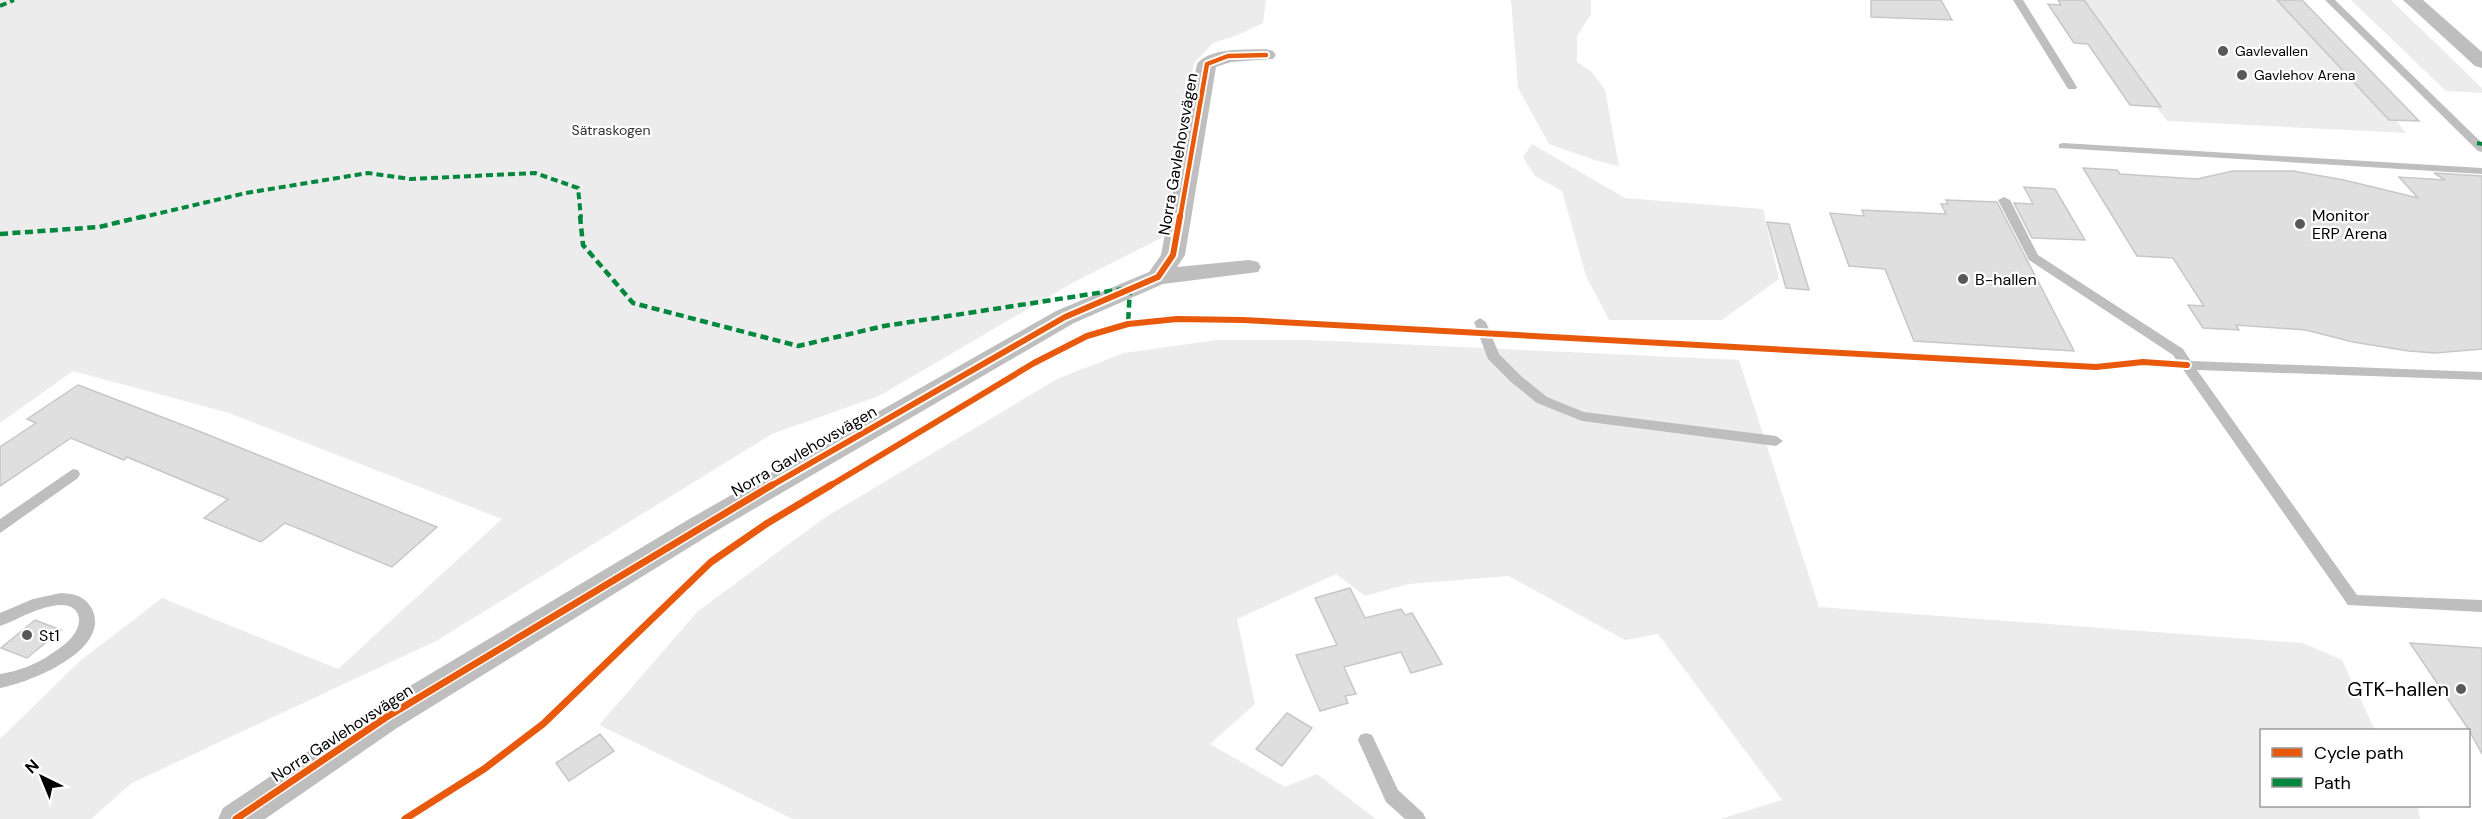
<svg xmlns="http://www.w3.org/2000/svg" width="2482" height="819" font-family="'DM Sans',sans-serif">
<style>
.green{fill:#ececec}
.building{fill:#dfdfdf;stroke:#c7c7c7;stroke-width:1.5}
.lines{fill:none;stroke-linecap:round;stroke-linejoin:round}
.lane{fill:#bebebe;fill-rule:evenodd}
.street{fill:#bebebe;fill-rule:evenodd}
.quiet-far1{stroke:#00873e;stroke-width:4;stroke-dasharray:7 4;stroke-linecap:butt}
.quiet{stroke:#00873e;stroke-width:4.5;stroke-dasharray:8 4.5;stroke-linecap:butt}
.cycleway-far2-casing{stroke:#fff;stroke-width:8}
.cycleway-far1-casing{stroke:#fff;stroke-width:10}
.cycleway-casing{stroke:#fff;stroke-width:10}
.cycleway-far2{stroke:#e8590c;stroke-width:4.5}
.cycleway-far1{stroke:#e8590c;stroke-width:6}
.cycleway{stroke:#e8590c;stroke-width:7}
.poi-dot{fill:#595959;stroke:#fff;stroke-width:2}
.labels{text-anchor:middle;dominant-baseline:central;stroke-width:4.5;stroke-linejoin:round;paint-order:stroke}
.far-poi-label{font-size:14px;fill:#000;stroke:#fff;text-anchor:start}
.far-park-label{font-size:14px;fill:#333;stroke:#fff}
.street-label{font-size:16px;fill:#000;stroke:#fff}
.poi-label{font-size:16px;fill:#000;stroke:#fff;text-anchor:start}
.near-poi-label{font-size:20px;fill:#000;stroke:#fff;text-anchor:end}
</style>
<rect width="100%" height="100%" fill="#fff"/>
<g class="green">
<polygon points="0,0 1266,0 1263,23 1238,35 1213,43 1194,63 1165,236 1076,281 879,396 772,434 436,641 132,783 91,819 0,819 0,739 80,661 162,598 338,669 502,519 229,413 73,371 0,423"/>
<polygon points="1511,0 1591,0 1591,14 1577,36 1577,62 1592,72 1605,90 1619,166 1597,161 1549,144 1518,88"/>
<polygon points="2058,0 2302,0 2419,121 2396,120 2406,133 2167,121 2156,107 2130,105 2088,44 2074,43 2048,4 2060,5"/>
<polygon points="2351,0 2391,0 2482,88 2482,93 2446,91"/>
<polygon points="1532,144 1625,198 1763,209 1779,279 1722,320 1609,320 1586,276 1562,191 1535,176 1523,157"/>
<polygon points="1216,340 1309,340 1739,360 1819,607 2303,643 2342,660 2375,730 2262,730 2262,806 2418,806 2420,819 1720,819 1782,800 1658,634 1625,640 1509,576 1409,584 1365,596 1336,574 1237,619 1255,704 1210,744 1285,787 1317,774 1376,819 793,819 599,725 698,611 827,516 1059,378 1124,353"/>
</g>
<g class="building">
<polygon points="1871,0 1941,0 1952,20 1871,17"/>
<polygon points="2058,0 2084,0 2161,107 2130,105 2088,44 2074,43 2048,4 2061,5"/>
<polygon points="2277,0 2302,0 2419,121 2389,120"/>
<polygon points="2083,168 2117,170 2120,174 2197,179 2233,171 2293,171 2344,180 2418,198 2399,177 2445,180 2434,173 2482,176 2482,349 2435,353 2409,351 2353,342 2306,330 2236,325 2239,330 2203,328 2188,305 2204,306 2173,258 2137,256"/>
<polygon points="2024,187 2055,189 2085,240 2032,238 2014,203 2033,204"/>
<polygon points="1946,200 1997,202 2074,351 1914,341 1885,269 1849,266 1830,213 1864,216 1862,210 1946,214 1941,204 1948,204"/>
<polygon points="1767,222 1789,224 1809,290 1786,288"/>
<polygon points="78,385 201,432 437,527 392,567 285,523 261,542 204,518 228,499 127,457 124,460 71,438 0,486 0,447 36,423 27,419"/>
<polygon points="1350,588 1365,618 1401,609 1405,615 1412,613 1442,664 1411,673 1401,652 1344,667 1356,694 1345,696 1348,703 1320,711 1296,655 1337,645 1315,598"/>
<polygon points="35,620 61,630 27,658 1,648"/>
<polygon points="2410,643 2482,648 2482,754 2469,730"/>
<polygon points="1287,713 1312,728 1282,766 1256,749"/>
<polygon points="600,734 614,751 569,781 556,763"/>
</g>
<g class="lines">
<g class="lane">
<polygon points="2013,0 2023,0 2077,87 2076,89 2068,89"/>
<polygon points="2325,0 2335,0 2482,143 2482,152 2478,151"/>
<polygon points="2063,143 2482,168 2482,174 2059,148 2059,144"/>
<polygon points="2004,197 2010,200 2038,255 2183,349 2191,361 2482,372 2482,380 2197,370 2357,595 2482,600 2482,612 2348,605 2173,355 2029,260 1998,200"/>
<polygon points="1480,318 1486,322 1499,354 1521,376 1547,397 1584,412 1776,436 1783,441 1776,446 1582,421 1537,403 1511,382 1488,359 1474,322"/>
<polygon points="73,469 78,470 80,474 78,478 0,533 0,519"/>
<path d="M61 593C75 594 85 596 92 609 112 650 29 683 0 688V674C18 671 36 665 51 654 59 649 66 644 72 637 84 623 81 605 61 605 38 606 20 619 0 626V613L33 599Z"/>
<polygon points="1366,733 1372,735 1398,790 1423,813 1426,819 1405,819 1386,802 1358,740 1360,735"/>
</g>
<g class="street">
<polygon points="2403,0 2423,0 2482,52 2482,68 2475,66"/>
<path d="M1266 49 1273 51 1276 55 1273 59 1231 62 1216 67 1185 255 1177 267 1249 260 1258 262 1261 267 1258 272 1163 284 1074 323 711 534 397 728 265 819H218L223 808 373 708 691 518 1056 311 1149 272 1161 255 1197 64C1209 47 1248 50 1266 49Z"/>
</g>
<g class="quiet-far1">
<polyline points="0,6 14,0"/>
<polyline points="2477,143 2482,144"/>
<polyline points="139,218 246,193 368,173 410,179 535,173 578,188 581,218"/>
</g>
<g class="quiet">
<polyline points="580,216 583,245 633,303 798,346 884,326 1130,288 1128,324"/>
<polyline points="0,234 99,227 145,216"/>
</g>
<defs>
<polyline id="cycleway-far2" points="1180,218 1207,64 1228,56 1266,55"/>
<g id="cycleway-far1">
<polyline points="769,487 1065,317 1158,277 1173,255 1180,216"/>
<polyline points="828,487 1034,363 1087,336 1128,324 1177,319 1243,320 2096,367 2143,362 2187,365"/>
</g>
<g id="cycleway">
<polyline points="236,819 385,718 772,485"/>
<polyline points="405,819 484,769 543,724 711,562 766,524 831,485"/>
</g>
</defs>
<use href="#cycleway-far2" class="cycleway-far2-casing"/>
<use href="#cycleway-far1" class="cycleway-far1-casing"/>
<use href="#cycleway" class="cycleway-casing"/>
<use href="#cycleway-far2" class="cycleway-far2"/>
<use href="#cycleway-far1" class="cycleway-far1"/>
<use href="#cycleway" class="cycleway"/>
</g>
<g class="poi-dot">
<circle cx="2223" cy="51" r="6"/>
<circle cx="2242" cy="75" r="6"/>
<circle cx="2300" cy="224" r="6"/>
<circle cx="1963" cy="279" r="6"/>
<circle cx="27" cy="635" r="6"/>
<circle cx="2461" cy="689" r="6"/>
</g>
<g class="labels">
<g class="far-poi-label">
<text x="2235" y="51">Gavlevallen</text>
<text x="2254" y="75">Gavlehov Arena</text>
</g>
<g class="far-park-label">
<text x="611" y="130">Sätraskogen</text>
</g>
<g class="street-label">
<text transform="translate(1178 154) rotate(-80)">Norra Gavlehovsvägen</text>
<text transform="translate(804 451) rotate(-30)">Norra Gavlehovsvägen</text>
<text transform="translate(342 733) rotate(-33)">Norra Gavlehovsvägen</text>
</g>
<g class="poi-label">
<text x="2312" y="215">Monitor<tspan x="2312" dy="18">ERP Arena</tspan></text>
<text x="1975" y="279">B-hallen</text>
<text x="39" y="635">St1</text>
</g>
<g class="near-poi-label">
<text x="2449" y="689">GTK-hallen</text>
</g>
</g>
<rect x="2260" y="729" width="210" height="78" fill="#ffffff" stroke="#999999" stroke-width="1.5"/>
<rect x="2272" y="748" width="30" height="9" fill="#e8590c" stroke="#999999" stroke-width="1.5"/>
<text x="2314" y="759" font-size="18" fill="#000000">Cycle path</text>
<rect x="2272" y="778" width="30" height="9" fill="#00873e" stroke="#999999" stroke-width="1.5"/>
<text x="2314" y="789" font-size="18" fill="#000000">Path</text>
<g transform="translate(42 777) rotate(317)" stroke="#ffffff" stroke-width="4.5" paint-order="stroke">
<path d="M0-4.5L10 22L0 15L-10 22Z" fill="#000000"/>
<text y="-9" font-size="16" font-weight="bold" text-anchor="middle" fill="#000000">N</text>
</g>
</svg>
